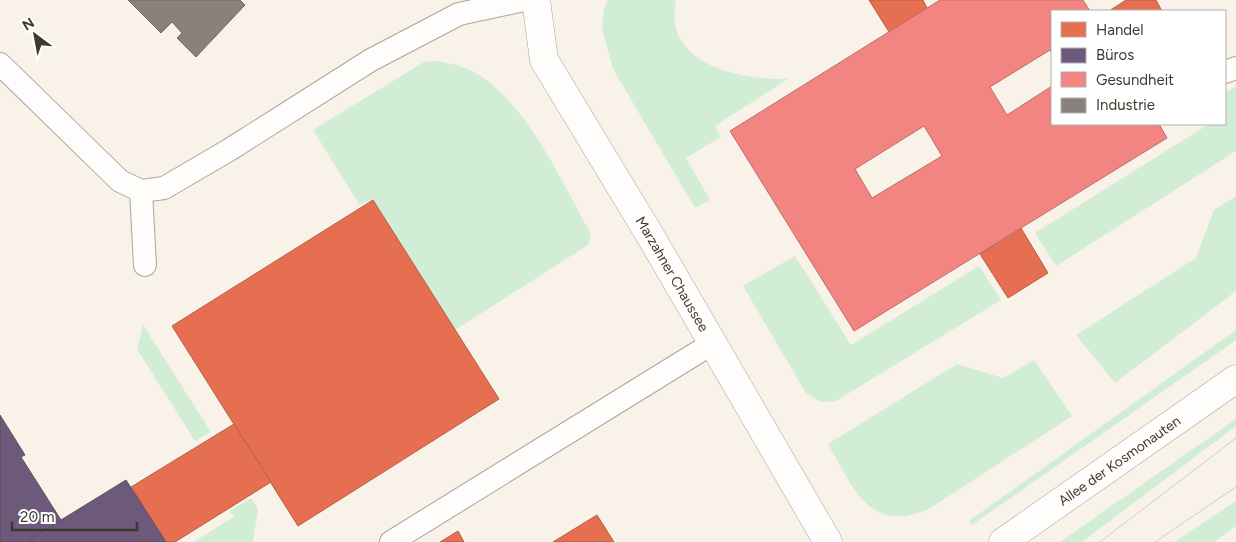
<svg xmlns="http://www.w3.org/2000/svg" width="1236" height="542" font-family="Figtree,sans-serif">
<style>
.green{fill:#d2edd6}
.shops{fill:#e76f51;stroke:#b55f46}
.offices{fill:#6d597a;stroke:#5f4f63}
.health{fill:#f28482;stroke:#bc6e68;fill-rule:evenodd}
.industry{fill:#8a817c;stroke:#746b64}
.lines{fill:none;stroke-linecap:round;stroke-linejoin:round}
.service-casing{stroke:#aaa59b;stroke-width:24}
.minor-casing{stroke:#aaa59b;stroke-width:29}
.secondary-casing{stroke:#aaa59b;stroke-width:29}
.service{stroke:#fefdfc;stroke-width:22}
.minor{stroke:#fefdfc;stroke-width:28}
.secondary{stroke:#fefdfc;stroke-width:28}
.tram{stroke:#cecdc9;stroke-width:1}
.labels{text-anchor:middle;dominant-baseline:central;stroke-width:5;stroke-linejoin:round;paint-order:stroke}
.street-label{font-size:14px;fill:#3f392d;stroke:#fff}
</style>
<rect width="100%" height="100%" fill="#f8f2e8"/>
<g class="green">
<path d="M608 0H676C661 65 742 80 788 79L715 126 721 137 686 158 710 200 695 208 613 69 602 29 604 9Z"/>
<path d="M435 61C448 63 461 65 472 71 525 98 563 184 591 234L588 245 455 330 373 200 359 204 313 130 424 62Z"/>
<polygon points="1236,86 1236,151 1056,266 1035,233 1209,124 1225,124 1225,93"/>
<polygon points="1236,196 1236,291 1115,383 1076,335 1196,258 1214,210"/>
<polygon points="795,256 851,345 979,266 1001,300 836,401 821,402 806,393 743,286"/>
<polygon points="143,325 211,432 195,441 137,349"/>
<polygon points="1236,330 1236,340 972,525 969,521"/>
<path d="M1034 360 1072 416 929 509C869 535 853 487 828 444L957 364 1003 378Z"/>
<polygon points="1236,419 1236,426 1082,542 1060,542"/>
<polygon points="251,498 258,509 253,542 193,542 234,517 230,511"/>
<polygon points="1236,501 1236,526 1214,542 1174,542"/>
</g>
<g class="shops">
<polygon points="869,0 923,0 927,8 889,32"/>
<polygon points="1126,0 1156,0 1162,11 1109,11"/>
<polygon points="373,200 499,399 298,526 172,326"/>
<polygon points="1021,228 1048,273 1008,298 980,254"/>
<polygon points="234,424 271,482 175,542 166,542 131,487"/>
<polygon points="597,515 614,542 553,542"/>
<polygon points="458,531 464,542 440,542"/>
</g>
<g class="offices">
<polygon points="0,415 25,455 21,457 61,520 27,542 0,542"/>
<polygon points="126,480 166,542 27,542 61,520"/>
</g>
<path class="health" d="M940 0H1083L1090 11H1052V53L1050 50 990 87 1007 115 1052 86V124H1159L1167 138 854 331 730 131ZM924 126 942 156 872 198 855 169Z"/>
<polygon class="industry" points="128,0 240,0 245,5 196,57 177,38 182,33 172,22 161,33"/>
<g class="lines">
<defs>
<g id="service">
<polyline points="0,64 120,181 141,191 164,188 229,150 371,60 459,14 524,0"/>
<polyline points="1225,72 1236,68"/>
<polyline points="141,191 145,265"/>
<polyline points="391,542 713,343"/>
</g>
<g id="minor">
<path id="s1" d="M536 0 544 60 651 237 828 542"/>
</g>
<g id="secondary">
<path id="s2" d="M1003 542 1236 379"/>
</g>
</defs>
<use href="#service" class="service-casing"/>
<use href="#minor" class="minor-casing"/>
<use href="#secondary" class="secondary-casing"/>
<use href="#service" class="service"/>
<use href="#minor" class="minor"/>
<use href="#secondary" class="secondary"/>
<g class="tram">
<polyline points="1100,542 1236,438"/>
<polyline points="1155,542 1236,487"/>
</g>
</g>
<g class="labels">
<g class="street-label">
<text stroke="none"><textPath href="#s1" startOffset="310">Marzahner Chaussee</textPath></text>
<text stroke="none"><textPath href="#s2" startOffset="142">Allee der Kosmonauten</textPath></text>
</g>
</g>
<rect x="1051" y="10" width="175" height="115" fill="#ffffff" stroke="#b2b0ab"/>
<rect x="1061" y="22" width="25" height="15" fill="#e76f51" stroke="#b2b0ab"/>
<text x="1096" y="35" font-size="15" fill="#3f392d">Handel</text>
<rect x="1061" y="48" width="25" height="15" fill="#6d597a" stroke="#b2b0ab"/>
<text x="1096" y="60" font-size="15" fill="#3f392d">Büros</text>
<rect x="1061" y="72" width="25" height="15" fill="#f28482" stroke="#b2b0ab"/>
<text x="1096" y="85" font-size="15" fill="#3f392d">Gesundheit</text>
<rect x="1061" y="98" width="25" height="15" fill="#8a817c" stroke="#b2b0ab"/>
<text x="1096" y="110" font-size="15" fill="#3f392d">Industrie</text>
<g transform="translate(35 35) rotate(328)" stroke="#ffffff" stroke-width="4" paint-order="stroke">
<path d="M0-4L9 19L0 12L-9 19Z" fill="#3f392d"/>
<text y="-8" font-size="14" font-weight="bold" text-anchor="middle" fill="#3f392d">N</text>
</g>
<path d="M12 522v8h125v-8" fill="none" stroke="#3f392d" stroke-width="2.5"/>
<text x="20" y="522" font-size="15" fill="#3f392d" stroke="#ffffff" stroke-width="4" paint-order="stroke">20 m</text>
</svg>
